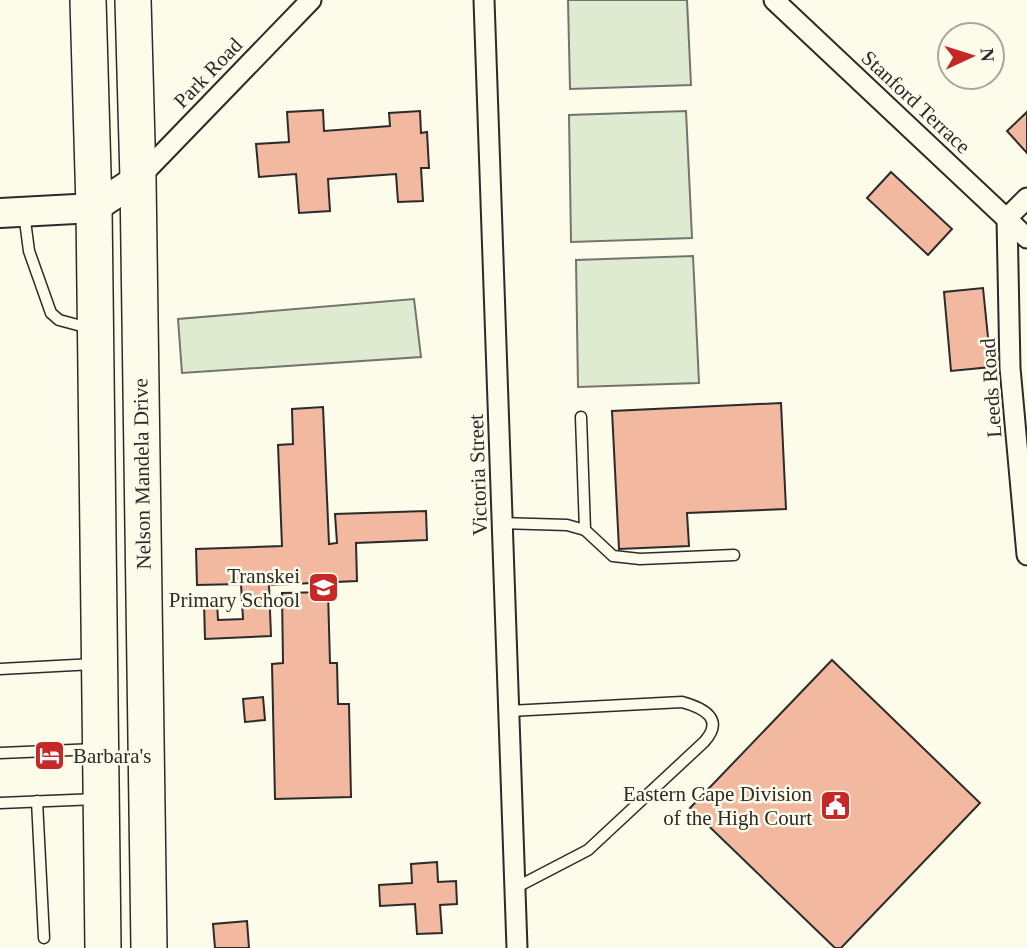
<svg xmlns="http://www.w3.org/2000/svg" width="1027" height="948" font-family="'Times New Roman',serif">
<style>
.green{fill:#deebd1;stroke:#74746e;stroke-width:2}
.building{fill:#f2b8a0;stroke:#2b2b2b;stroke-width:2}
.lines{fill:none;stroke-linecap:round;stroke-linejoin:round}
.lane-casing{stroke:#2b2b2b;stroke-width:13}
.street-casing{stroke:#2b2b2b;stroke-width:23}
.secondary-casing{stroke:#2b2b2b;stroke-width:32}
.highway-casing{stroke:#2b2b2b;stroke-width:38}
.lane{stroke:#fdfbea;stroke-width:10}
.street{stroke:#fdfbea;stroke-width:19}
.secondary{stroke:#fdfbea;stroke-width:28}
.highway{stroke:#fdfbea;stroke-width:35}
.labels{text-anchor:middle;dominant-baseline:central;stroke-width:5;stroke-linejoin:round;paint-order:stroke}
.street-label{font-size:21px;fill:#2b2b2b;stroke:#fdfbea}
.poi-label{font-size:21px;fill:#2b2b2b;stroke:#fdfbea;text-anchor:end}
</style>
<rect width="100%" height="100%" fill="#fdfbea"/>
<g class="green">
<polygon points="568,0 687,0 691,85 570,89"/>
<polygon points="686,111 692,238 571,242 569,115"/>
<polygon points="693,256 699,383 578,387 576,260"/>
<polygon points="414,299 421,357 182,373 178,319"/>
</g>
<g class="building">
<polygon points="323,110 324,131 390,126 389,113 420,111 421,133 427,132 429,168 421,168 423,201 398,202 396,174 328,179 330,211 299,213 296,174 259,177 256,144 289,142 287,112"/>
<polygon points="1027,112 1027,153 1007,131"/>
<polygon points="891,172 952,229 928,255 867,198"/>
<polygon points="983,288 991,367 951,371 944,292"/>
<polygon points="781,403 786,509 687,513 689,546 619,549 612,411"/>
<polygon points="323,407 329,544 337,543 335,514 426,511 427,540 356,543 357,581 269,585 271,636 205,639 204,602 217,602 218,620 243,619 241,584 197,585 196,549 282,546 278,445 293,444 292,409"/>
<polygon points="328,592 330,663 337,663 338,704 349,704 351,797 275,799 272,664 283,663 282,593"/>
<polygon points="832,660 980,803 841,948 835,948 690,808"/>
<polygon points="263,697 265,720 245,722 243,699"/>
<polygon points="437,862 438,882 456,881 457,904 440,905 442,933 417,934 415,904 380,906 379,885 412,883 411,864"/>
<polygon points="247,921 249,948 215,948 213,924"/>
</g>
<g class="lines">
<defs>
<g id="lane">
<polyline points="24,213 29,251 51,313 59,320 89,328"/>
<polyline points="581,417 585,530"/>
<polyline points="502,523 567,525 585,530 613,556 640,559 734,555"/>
<polyline points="0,669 94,664"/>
<path d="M509 711 682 702C704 708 725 719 704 742L588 850 515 888"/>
<polyline points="0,753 96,749"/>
<polyline points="37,801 44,938"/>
<polyline points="0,803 97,799"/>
</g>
<g id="street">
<polyline points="484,0 517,948"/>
<polyline points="774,0 1027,238"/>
<polyline points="138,179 311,0"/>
<polyline points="1027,198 1007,218 1010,368 1027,555"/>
</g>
<polyline id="secondary" points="0,213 94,208 138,179"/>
<g id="highway">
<polyline points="88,0 94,208 103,948"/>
<polyline points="133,0 138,179 149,948"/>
</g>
</defs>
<use href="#lane" class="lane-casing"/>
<use href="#street" class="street-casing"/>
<use href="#secondary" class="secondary-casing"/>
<use href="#highway" class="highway-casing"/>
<use href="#lane" class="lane"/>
<use href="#street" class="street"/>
<use href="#secondary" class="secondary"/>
<use href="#highway" class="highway"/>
</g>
<defs>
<symbol id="school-square" viewBox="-11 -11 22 22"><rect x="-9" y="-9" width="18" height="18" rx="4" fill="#c62828" stroke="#fdfbea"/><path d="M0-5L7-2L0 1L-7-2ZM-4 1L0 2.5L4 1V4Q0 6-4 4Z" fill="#fff"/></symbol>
<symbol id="hotel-square" viewBox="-11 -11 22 22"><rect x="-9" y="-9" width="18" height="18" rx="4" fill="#c62828" stroke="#fdfbea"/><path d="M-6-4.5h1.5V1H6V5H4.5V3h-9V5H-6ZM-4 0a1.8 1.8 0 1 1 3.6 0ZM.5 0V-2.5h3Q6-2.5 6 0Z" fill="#fff"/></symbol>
<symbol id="civic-square" viewBox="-11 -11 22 22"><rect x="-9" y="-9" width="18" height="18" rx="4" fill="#c62828" stroke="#fdfbea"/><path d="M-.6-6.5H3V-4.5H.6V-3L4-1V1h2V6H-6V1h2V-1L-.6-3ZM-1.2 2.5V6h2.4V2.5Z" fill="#fff"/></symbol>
</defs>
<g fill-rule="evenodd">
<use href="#school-square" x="306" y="570" width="35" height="35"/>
<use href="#hotel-square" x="32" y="738" width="35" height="35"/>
<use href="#civic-square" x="818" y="788" width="35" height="35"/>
</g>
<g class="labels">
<g class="street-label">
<text transform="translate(208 73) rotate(-46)">Park Road</text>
<text transform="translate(916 102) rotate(43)">Stanford Terrace</text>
<text transform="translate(991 388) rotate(-94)">Leeds Road</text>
<text transform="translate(142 474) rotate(-91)">Nelson Mandela Drive</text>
<text transform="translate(478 475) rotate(-92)">Victoria Street</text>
</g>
<g class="poi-label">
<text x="300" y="576">Transkei<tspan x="300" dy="24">Primary School</tspan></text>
<text x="73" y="756" text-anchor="start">Barbara's</text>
<text x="812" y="794">Eastern Cape Division<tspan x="812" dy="24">of the High Court</tspan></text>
</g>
</g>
<g transform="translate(971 56) rotate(86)"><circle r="33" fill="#fdfbea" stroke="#a9a89e" stroke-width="2"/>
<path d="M0-5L12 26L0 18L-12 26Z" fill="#c62828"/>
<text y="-10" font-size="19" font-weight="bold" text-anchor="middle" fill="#2b2b2b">N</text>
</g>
</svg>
